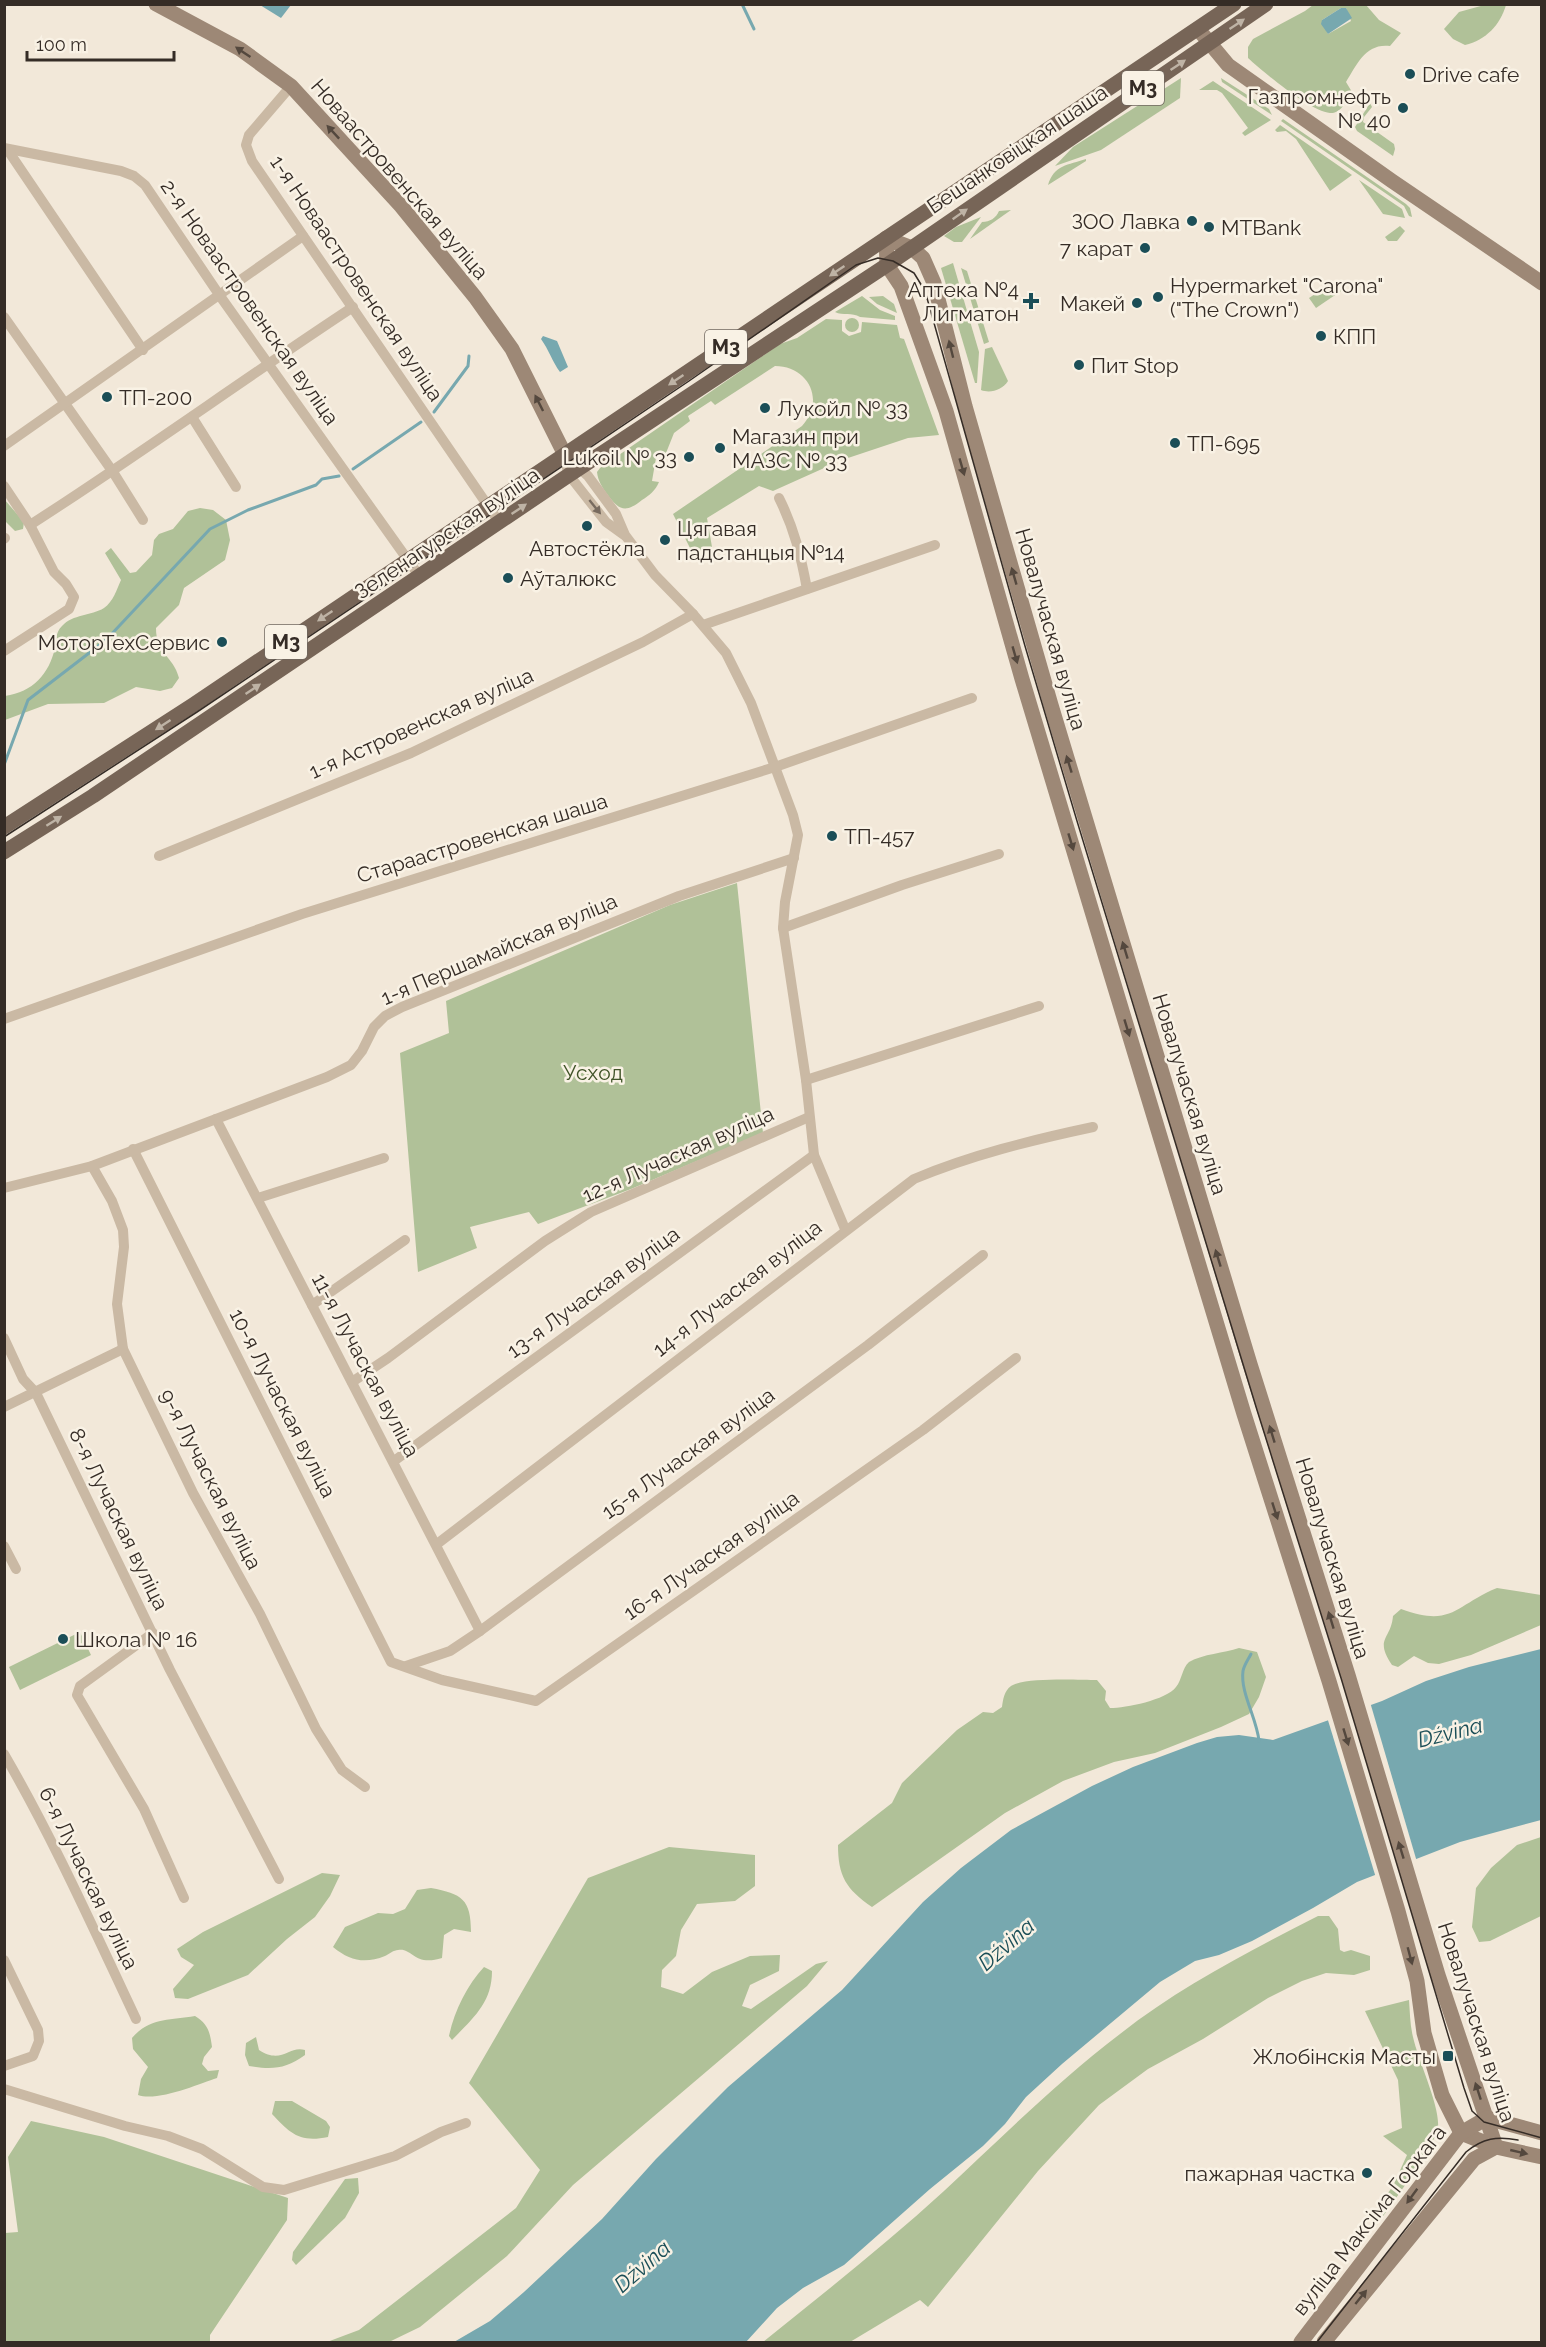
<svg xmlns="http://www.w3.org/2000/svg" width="1546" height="2347" font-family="Raleway,sans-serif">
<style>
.green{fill:#b0c198;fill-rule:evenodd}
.water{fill:#77a8af}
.pier{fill:#f2e8d9}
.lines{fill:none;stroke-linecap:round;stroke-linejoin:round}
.stream{stroke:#77a8af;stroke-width:3}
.street{stroke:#cab9a4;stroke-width:10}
.secondary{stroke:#9d8876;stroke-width:15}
.primary{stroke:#776557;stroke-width:15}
.tram{stroke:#352c26;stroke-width:1.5}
.oneway{fill:#beb3a5}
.oneway2{fill:#54483e}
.oneway3{fill:#786b5f}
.poi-dot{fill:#1b4e57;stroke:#f9f2e5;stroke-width:2}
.labels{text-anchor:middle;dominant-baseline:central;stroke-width:5;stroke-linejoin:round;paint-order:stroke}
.shield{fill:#f9f2e5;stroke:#70675f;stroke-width:1.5}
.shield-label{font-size:20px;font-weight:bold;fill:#352c26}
.poi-label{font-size:21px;fill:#352c26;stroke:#f9f2e5;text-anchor:start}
.street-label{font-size:21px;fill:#352c26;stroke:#f9f2e5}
.park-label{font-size:21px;fill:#415429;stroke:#f9f2e5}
.water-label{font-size:22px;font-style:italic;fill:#1b4e57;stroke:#f9f2e5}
</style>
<rect width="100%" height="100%" fill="#f2e8d9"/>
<g class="green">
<path d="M1488 4 1506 5C1500 25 1486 40 1465 45L1453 39 1444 29 1459 12Z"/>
<path d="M1313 5H1366L1379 20 1401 33 1390 46C1366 43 1357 64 1346 82L1352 92C1347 100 1341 114 1330 113 1311 112 1262 71 1248 58V47L1253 39 1305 11ZM1341 8H1346L1351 21 1328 34 1322 20Z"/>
<polygon points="1181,78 1180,98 1101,150 1055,166 1073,147"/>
<polygon points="1221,78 1269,109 1272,115 1222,82"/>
<polygon points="1213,81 1271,120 1245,136 1242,133 1248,128 1222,93 1217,90 1199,90"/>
<polygon points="1370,103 1372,107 1364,117 1363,122 1394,144 1395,149 1393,156 1357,131 1355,127"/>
<polygon points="1283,119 1406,204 1410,208 1412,217 1409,216 1404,206 1281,121"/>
<polygon points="1280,125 1352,175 1330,191 1296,139 1286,131 1277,132 1275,130"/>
<path d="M1086 159V161L1048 185C1054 165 1068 165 1086 159Z"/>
<polygon points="1359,180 1402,209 1405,218 1383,214"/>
<path d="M1011 210 970 239 982 222C990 222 996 218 999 211Z"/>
<polygon points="981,217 962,242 954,242 944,236 956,227"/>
<polygon points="1400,226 1405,231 1397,241 1388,241 1385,237"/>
<polygon points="953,263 979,352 977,383 975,383 941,268"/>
<polygon points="961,268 967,271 989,342 984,344"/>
<polygon points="1335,284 1344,289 1316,308 1309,298 1329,285"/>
<path d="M862 296 880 310 895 316V320L860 317C852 312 843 316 835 312Z"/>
<polygon points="883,296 894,304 897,313 877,304 869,297"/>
<circle cx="852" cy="325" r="7"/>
<path d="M826 319 842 320V331L849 336 861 332 862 322 897 325 900 338 904 339 939 435 908 438 842 460 773 491 759 486 707 518 712 547 693 554 673 514 802 426C826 400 808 366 775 366L715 405 711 401 688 416 690 421 674 433 666 453 657 452 652 481 659 482C655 491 650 495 642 500 626 513 619 511 607 494 602 487 598 481 597 472L600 468 780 344 797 338Z"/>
<path d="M992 347 1008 381C1003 389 991 394 981 390L985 349Z"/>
<polygon points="4,499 24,522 23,529 15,531 5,521"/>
<path d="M200 508 213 510 226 520 230 540 225 560 184 588 179 605 156 628C156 655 173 655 179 678L172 688 160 691 136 687 104 703 48 704 5 720V696C33 692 49 674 55 648 57 639 55 633 62 626 73 614 91 616 104 608 113 602 117 589 121 580L105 553 111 548 130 573 136 572 152 555 154 540 159 534 173 529 188 511Z"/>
<polygon points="737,883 763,1133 631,1189 538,1224 529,1212 470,1227 477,1248 418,1272 400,1053 449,1033 446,1001 670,905"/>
<path d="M1497 1588 1541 1595V1625L1471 1655 1439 1664 1428 1663 1414 1656 1398 1667 1392 1665C1374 1638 1391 1640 1393 1616L1401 1609C1453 1628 1455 1605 1497 1588Z"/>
<polygon points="80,1632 91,1655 20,1690 9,1667"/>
<path d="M1239 1648 1257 1652 1266 1677 1259 1697 1249 1714 1221 1727 1155 1753 1114 1762 1063 1781 1005 1813 872 1907C846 1889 838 1876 838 1845L892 1803 902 1783 957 1730 983 1712 993 1713 1002 1707C1003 1700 1004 1691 1011 1686 1025 1677 1079 1680 1097 1680L1106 1691 1105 1700 1110 1708C1126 1708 1166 1700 1176 1687 1182 1680 1182 1668 1189 1662 1203 1654 1224 1653 1239 1648Z"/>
<polygon points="1541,1837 1541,1916 1490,1941 1479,1942 1472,1927 1476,1888 1491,1868 1517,1845"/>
<polygon points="669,1847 755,1855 755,1886 735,1901 697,1904 681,1930 676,1956 662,1970 661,1987 683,1994 712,1972 750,1956 780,1955 779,1971 750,1985 742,2006 751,2009 816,1964 828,1961 807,1986 573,2185 507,2256 420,2327 389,2342 327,2342 359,2330 516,2208 540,2170 469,2083 588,1878"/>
<polygon points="322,1873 340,1875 330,1896 315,1917 287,1939 248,1975 188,1999 175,1998 173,1989 194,1965 181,1957 177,1949 203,1932"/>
<path d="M431 1888C462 1894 471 1899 471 1932L454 1929 444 1935 442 1958C414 1967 412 1947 398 1950 394 1950 389 1954 385 1956 365 1964 350 1961 333 1947L345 1927 378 1913 393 1914 405 1909 417 1890Z"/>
<path d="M1318 1916H1329L1338 1929 1340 1950 1344 1952 1351 1950 1370 1956V1970L1354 1975 1326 1973 1302 1981 1268 1998 1203 2039 1148 2069 1099 2105 1038 2171 928 2307 920 2300 850 2342H763C824 2293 886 2244 944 2191 1001 2138 1057 2082 1120 2034 1181 1986 1250 1951 1318 1916Z"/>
<path d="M484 1967 492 1971C492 2003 473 2018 452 2040L449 2036C454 2012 467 1985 484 1967Z"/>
<path d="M1409 2000C1410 2013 1410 2025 1413 2037 1418 2060 1440 2106 1438 2127 1436 2146 1387 2210 1374 2229L1371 2227 1374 2219H1371L1372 2215 1393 2186 1407 2155 1383 2136 1402 2128 1398 2080 1365 2011Z"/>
<path d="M195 2016C208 2024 210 2032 212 2047L204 2057 202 2064 208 2071 219 2070 217 2078C199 2084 157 2102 138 2095L141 2079 148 2067 133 2049 132 2038C149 2018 170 2020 195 2016Z"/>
<path d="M256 2037 259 2050C282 2065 289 2045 305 2050V2055C286 2069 272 2070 249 2066L245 2055 246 2043Z"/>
<path d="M275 2101H292L326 2121 330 2127 328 2137C299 2143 290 2133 272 2114Z"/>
<polygon points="31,2121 104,2137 288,2198 287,2220 210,2335 210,2342 5,2342 5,2233 18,2232 8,2157"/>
<polygon points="358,2178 359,2193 345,2218 296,2265 292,2260 293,2252 345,2179"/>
</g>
<g class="water">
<polygon points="260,5 291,5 281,18"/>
<polygon points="1341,8 1346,8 1352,18 1328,34 1321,24 1322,20"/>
<path d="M543 336 557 341 568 367 560 372C552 361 549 350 541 339Z"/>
<polygon points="1541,1649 1541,1820 1460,1842 1357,1882 1313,1908 1252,1941 1219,1955 1195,1961 1160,1982 1062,2064 1026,2097 1005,2124 983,2146 930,2189 844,2265 803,2288 777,2308 746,2342 454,2342 490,2321 524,2292 602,2219 656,2159 728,2087 842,1990 923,1902 961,1868 1011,1830 1092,1786 1133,1767 1197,1743 1217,1737 1239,1735 1273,1740 1382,1701 1426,1681 1469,1667"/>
</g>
<polygon class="pier" points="1370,1702 1417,1862 1376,1878 1327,1717"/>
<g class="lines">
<g class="stream">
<polyline points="742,4 754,29"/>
<polyline points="434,412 468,366 469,356"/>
<polyline points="353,469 421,422"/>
<polyline points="4,765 28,700 106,640 210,529 248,510 316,485 322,479 339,476"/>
<path d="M1251 1654C1248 1660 1244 1665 1243 1671 1240 1692 1257 1719 1259 1741"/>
</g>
<g class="street">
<polyline points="291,86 249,135 246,145 252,161 499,522"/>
<polyline points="4,148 121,171 134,176 145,185 220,296 420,577"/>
<polyline points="7,149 143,350"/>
<polyline points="4,317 113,472 143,520"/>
<polyline points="192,417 236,487"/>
<polyline points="4,446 303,236"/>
<polyline points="565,455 588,476 616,514 625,535 655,575 693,614 726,653 751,703 793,815 798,835 785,902 783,928 806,1080 814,1155 845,1229"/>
<polyline points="567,468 569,475 606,522 624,535"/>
<polyline points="4,486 30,525 54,572 66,584 74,597 69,609 4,651"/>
<path d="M779 498C794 528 801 556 807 589"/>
<path d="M30 525C139 455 245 378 353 307"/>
<polyline points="4,539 5,538"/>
<polyline points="703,625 935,545"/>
<polyline points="159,856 411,753 643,642 693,614"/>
<polyline points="783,928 902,885 999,854"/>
<polyline points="4,1019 302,914 775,767 972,698"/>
<polyline points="806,1080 1039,1006"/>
<polyline points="216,1119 480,1631"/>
<polyline points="133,1149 391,1662 442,1680 536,1701 923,1430 1016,1358"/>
<polyline points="92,1166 112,1201 123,1230 124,1247 117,1304 123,1349 193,1493 260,1614 316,1729 342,1770 365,1787"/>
<polyline points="4,1188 92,1166 327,1077 351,1065 362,1051 374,1027 385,1016 402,1007 679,896 794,858"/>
<polyline points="258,1198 384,1158"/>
<polyline points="312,1305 405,1240"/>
<polyline points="4,1338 23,1379 36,1393 170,1670 279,1879"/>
<polyline points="352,1382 388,1358 545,1241 591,1212 809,1117"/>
<polyline points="4,1407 123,1349"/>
<polyline points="394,1461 814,1155"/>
<path d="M437 1544 914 1179C971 1155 1032 1140 1093 1127"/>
<polyline points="4,1546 16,1569"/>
<polyline points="153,1633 80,1686 77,1695 144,1809 184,1898"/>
<polyline points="406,1666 450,1651 480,1631 868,1345 983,1255"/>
<path d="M4 1754C54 1840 94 1930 136 2019"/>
<polyline points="4,1960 38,2030 39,2041 33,2056 4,2066"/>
<polyline points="4,2089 125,2126 168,2136 202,2149 263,2187 284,2190 395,2156 441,2132 466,2123"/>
</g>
<g class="secondary">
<polyline points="156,4 240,49 291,86 401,206 475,297 512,349 565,455"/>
<polyline points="1198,29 1228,65 1392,181 1542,283"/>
<polyline points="1496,2147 1438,1975 1348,1675 1250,1364 1051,705 965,406 934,283 923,258 912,248 886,238 887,265 901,286 946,411 1022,679 1106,958 1244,1414 1329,1681 1398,1911 1417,1981 1424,2033 1442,2095 1461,2133 1496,2147 1542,2157"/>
<polyline points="1301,2342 1461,2133 1487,2118 1542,2133"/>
<polyline points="1324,2342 1474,2159 1496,2147"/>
</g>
<g class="primary">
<polyline points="4,827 193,705 1234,4"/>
<polyline points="4,852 93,796 569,475 887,265 1266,4"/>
</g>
<g class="tram">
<polyline points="4,837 197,712 689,381 856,265 878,258 893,261 914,273 925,291 1025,646 1077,821 1257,1410 1341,1678 1464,2088 1472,2111 1484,2122 1542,2138"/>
<path d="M1317 2342 1466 2152C1483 2138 1497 2136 1518 2140"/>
</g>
</g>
<defs><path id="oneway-solid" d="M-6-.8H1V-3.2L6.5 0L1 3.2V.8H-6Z" transform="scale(1.5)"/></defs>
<g class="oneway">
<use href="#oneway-solid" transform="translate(1237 24) rotate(-34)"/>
<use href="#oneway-solid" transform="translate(1178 65) rotate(-34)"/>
<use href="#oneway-solid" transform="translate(960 214) rotate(-35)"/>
<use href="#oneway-solid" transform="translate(837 271) rotate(146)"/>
<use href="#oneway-solid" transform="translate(676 380) rotate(146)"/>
<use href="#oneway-solid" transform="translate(519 509) rotate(-34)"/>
<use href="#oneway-solid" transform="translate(325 616) rotate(146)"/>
<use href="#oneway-solid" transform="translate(253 689) rotate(-34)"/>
<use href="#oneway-solid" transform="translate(163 725) rotate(147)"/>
<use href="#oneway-solid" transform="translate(54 821) rotate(-32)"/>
</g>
<g class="oneway2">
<use href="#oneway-solid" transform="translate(243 52) rotate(-146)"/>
<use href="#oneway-solid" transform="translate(333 132) rotate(-133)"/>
<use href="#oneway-solid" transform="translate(951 349) rotate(-104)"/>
<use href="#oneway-solid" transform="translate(539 403) rotate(-117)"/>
<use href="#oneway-solid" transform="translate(962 467) rotate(74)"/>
<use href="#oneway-solid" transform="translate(1014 576) rotate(-106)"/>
<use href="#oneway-solid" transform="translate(1015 655) rotate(74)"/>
<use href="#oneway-solid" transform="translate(1069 764) rotate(-107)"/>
<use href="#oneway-solid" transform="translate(1071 842) rotate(73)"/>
<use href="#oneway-solid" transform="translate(1125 950) rotate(-107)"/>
<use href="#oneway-solid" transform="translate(1127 1028) rotate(73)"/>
<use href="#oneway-solid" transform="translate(1218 1258) rotate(-107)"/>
<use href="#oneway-solid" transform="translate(1272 1434) rotate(-107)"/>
<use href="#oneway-solid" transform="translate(1275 1511) rotate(72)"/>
<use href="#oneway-solid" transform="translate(1331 1620) rotate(-107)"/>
<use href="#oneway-solid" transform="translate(1346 1737) rotate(73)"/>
<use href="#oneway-solid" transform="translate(1401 1850) rotate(-107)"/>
<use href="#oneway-solid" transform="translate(1410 1956) rotate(75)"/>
<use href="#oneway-solid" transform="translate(1478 2091) rotate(-108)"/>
<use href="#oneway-solid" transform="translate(1519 2152) rotate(13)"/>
<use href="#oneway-solid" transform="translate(1412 2196) rotate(126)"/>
<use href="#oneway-solid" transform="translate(1361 2297) rotate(-51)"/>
</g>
<use class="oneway3" href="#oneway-solid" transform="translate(595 507) rotate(51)"/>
<g class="poi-dot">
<circle cx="1410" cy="74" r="6"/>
<circle cx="1403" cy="108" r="6"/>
<circle cx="1192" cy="221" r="6"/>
<circle cx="1209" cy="227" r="6"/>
<circle cx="1145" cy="248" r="6"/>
<circle cx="1158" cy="297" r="6"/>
<path d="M1028 292h6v6h6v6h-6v6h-6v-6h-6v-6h6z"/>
<circle cx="1137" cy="303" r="6"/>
<circle cx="1321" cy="336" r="6"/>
<circle cx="1079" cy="365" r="6"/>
<circle cx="107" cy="397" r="6"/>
<circle cx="765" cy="408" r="6"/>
<circle cx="1175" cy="443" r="6"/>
<circle cx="720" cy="448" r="6"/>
<circle cx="689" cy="457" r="6"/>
<circle cx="587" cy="526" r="6"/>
<circle cx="665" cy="540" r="6"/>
<circle cx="508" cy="578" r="6"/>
<circle cx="222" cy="642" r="6"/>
<circle cx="832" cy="836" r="6"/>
<circle cx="63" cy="1639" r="6"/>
<rect x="1442" y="2050" width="12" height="12" rx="3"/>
<circle cx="1367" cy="2173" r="6"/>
</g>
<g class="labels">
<g class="shield">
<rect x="1122" y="71" width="42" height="34" rx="4.5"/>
<rect x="705" y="330" width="42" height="34" rx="4.5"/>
<rect x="265" y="625" width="42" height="34" rx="4.5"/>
</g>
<g class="shield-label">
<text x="1143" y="88">М3</text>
<text x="726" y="347">М3</text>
<text x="286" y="642">М3</text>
</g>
<g class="poi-label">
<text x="1422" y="74">Drive cafe</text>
<text x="1391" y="96" text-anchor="end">Газпромнефть<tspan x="1391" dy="24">№ 40</tspan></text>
<text x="1180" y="221" text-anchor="end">ЗОО Лавка</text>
<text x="1221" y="227">MTBank</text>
<text x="1133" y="248" text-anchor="end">7 карат</text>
<text x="1170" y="285">Hypermarket "Carona"<tspan x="1170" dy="24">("The Crown")</tspan></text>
<text x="1019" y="289" text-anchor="end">Аптека №4<tspan x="1019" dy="24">Лигматон</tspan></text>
<text x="1125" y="303" text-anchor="end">Макей</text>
<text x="1333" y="336">КПП</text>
<text x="1091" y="365">Пит Stop</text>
<text x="119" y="397">ТП-200</text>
<text x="777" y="408">Лукойл № 33</text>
<text x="732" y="436">Магазин при<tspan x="732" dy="24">МАЗС № 33</tspan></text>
<text x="1187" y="443">ТП-695</text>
<text x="677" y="457" text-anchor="end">Lukoil № 33</text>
<text x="677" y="528">Цягавая<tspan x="677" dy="24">падстанцыя №14</tspan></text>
<text x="587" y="548" text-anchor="middle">Автостёкла</text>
<text x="520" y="578">Аўталюкс</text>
<text x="210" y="642" text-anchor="end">МоторТехСервис</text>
<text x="844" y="836">ТП-457</text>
<text x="75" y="1639">Школа № 16</text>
<text x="1436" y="2056" text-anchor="end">Жлобінскія Масты</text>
<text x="1355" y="2173" text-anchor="end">пажарная частка</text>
</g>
<g class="street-label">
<text transform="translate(1017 149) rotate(-34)">Бешанковіцкая шаша</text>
<text transform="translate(400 179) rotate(49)">Новаастровенская вуліца</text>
<text transform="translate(357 278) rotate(56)">1-я Новаастровенская вуліца</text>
<text transform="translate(250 302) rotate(55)">2-я Новаастровенская вуліца</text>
<text transform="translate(447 533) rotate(-34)">Зеленагурская вуліца</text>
<text transform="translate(1051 629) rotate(74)">Новалучаская вуліца</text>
<text transform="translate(421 723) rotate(-24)">1-я Астровенская вуліца</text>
<text transform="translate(482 838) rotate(-17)">Стараастровенская шаша</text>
<text transform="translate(499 949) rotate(-23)">1-я Першамайская вуліца</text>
<text transform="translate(1190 1094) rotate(73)">Новалучаская вуліца</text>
<text transform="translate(678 1154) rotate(-24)">12-я Лучаская вуліца</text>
<text transform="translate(737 1288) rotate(-38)">14-я Лучаская вуліца</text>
<text transform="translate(593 1292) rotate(-36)">13-я Лучаская вуліца</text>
<text transform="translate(366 1365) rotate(62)">11-я Лучаская вуліца</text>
<text transform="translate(283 1403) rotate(63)">10-я Лучаская вуліца</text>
<text transform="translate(688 1453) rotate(-36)">15-я Лучаская вуліца</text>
<text transform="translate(211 1479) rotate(63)">9-я Лучаская вуліца</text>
<text transform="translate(119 1519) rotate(64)">8-я Лучаская вуліца</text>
<text transform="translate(711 1555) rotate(-35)">16-я Лучаская вуліца</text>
<text transform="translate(1333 1558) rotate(73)">Новалучаская вуліца</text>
<text transform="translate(89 1878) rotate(64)">6-я Лучаская вуліца</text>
<text transform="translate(1477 2022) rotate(72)">Новалучаская вуліца</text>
<text transform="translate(1369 2220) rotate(-52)">вуліца Максіма Горкага</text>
</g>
<g class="park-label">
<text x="593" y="1072">Усход</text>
</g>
<g class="water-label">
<text transform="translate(1450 1732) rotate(-14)">Dźvina</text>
<text transform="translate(1006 1944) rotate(-41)">Dźvina</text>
<text transform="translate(642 2266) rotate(-41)">Dźvina</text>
</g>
</g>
<rect width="1546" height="2347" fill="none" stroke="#352c26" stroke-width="12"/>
<path d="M27 51v9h147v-9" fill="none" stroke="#352c26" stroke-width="3"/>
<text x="36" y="51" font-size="18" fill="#352c26" stroke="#f9f2e5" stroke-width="4.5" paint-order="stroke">100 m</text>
</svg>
